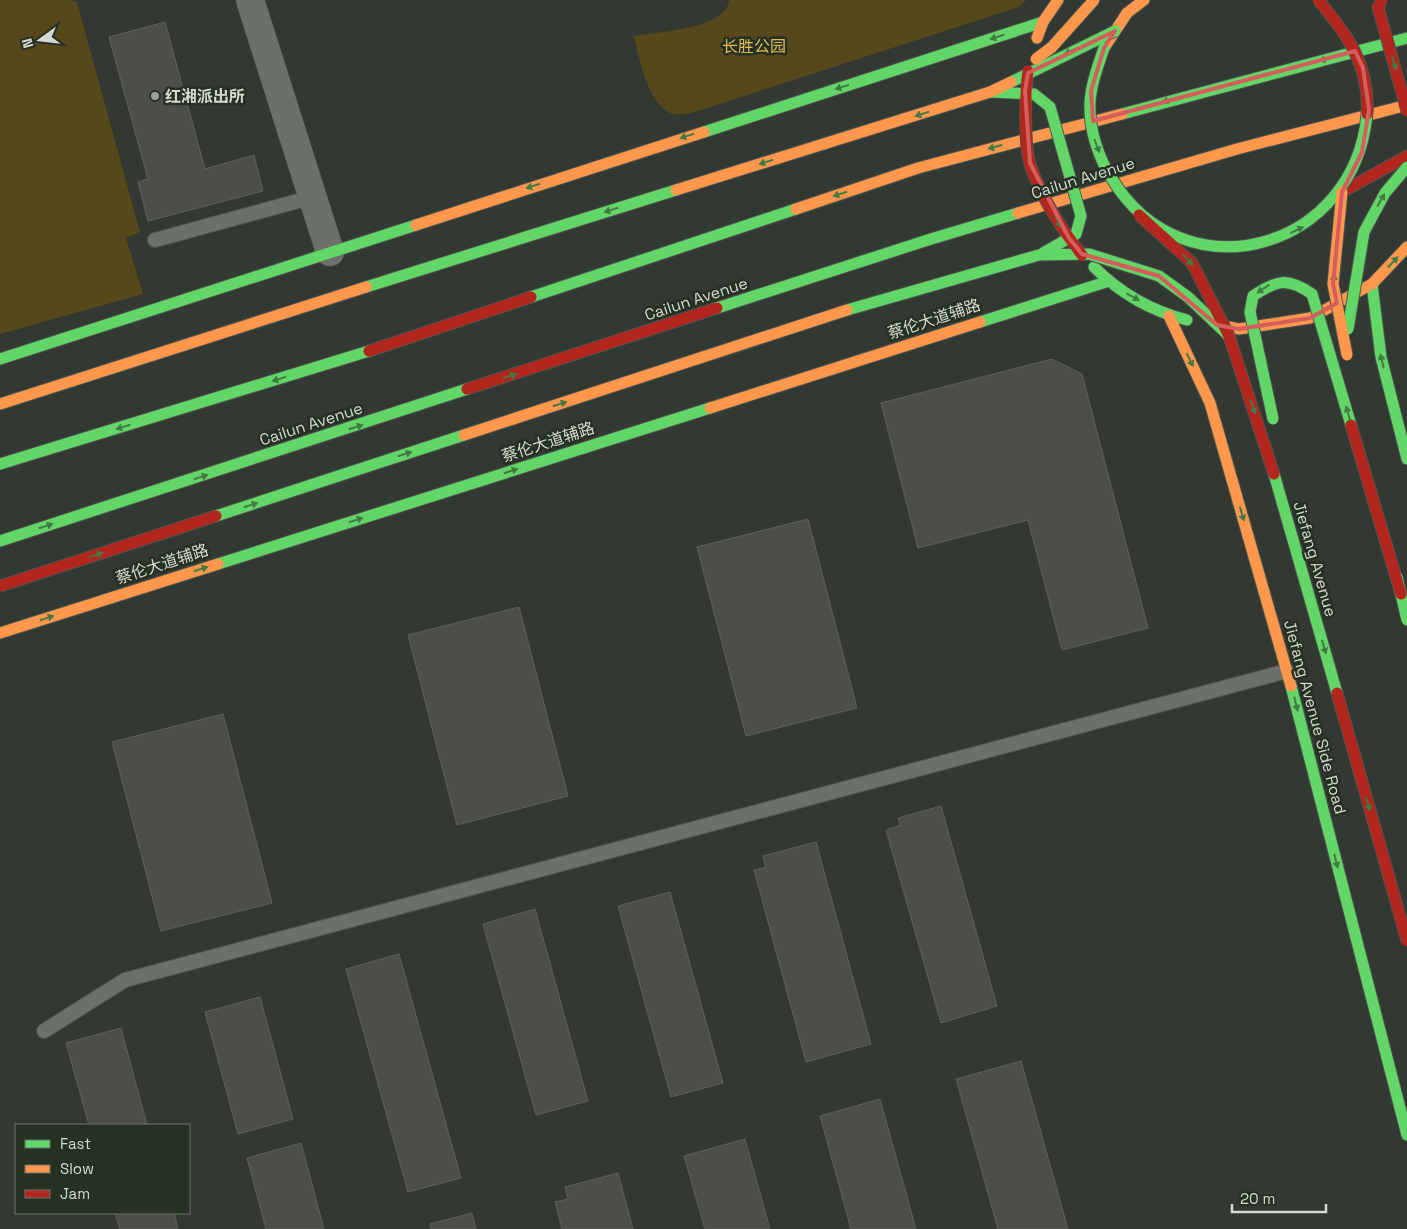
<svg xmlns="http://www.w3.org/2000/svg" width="1407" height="1229" font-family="'Space Grotesk','Noto Sans SC',sans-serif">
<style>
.green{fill:#56481a}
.building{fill:#4c4f49;stroke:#5d615b}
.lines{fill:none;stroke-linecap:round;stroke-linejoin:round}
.lane-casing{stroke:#4f544e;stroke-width:16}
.street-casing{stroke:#4f544e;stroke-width:29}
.fast-casing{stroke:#4f544e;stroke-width:13}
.slow-casing{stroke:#4f544e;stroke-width:13}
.jam-casing{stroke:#4f544e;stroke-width:13}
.lane{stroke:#6b706a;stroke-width:14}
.street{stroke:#6b706a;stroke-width:28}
.fast{stroke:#63d668;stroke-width:11}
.slow{stroke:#ff974d;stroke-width:11}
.jam{stroke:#b3261e;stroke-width:11}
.fast-bridge-casing{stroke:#4f544e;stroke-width:13;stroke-linecap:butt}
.slow-bridge-casing{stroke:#4f544e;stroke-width:13;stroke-linecap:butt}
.jam-bridge-casing{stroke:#4f544e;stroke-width:13;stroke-linecap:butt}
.fast-bridge{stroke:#63d668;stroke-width:11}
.slow-bridge{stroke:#ff974d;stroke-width:11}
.jam-bridge{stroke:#b3261e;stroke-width:11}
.oneway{fill:#417b43}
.marked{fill:none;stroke:#d55d5b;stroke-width:4;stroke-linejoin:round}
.poi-dot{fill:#9ba199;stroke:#263124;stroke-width:2}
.labels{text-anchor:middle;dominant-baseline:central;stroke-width:5;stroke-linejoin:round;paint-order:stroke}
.park-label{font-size:16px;fill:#e2bc53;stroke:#263124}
.poi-label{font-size:16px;font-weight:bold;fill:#d3dad1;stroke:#263124;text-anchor:start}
.street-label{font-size:16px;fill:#d3dad1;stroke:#263124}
</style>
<rect width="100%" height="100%" fill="#323832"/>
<g class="green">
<polygon points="0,0 70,0 77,2 140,232 126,238 143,294 0,334"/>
<path d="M729 0H1026L1019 7 695 112C686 114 676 116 668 112 647 100 639 57 634 36 656 32 727 29 729 0Z"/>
</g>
<g class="building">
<polygon points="165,22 205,169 254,155 263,191 148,221 138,182 148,179 109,37"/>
<polygon points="1052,359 1082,374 1148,628 1062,650 1028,520 918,548 881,403"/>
<polygon points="808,519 857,708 746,736 697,547"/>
<polygon points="519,607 568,796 457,825 408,635"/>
<polygon points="223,714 272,903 161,931 112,742"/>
<polygon points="941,806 997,1006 941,1023 886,830 900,825 898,818"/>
<polygon points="816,842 871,1044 806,1062 754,870 766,867 763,856"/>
<polygon points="670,892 723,1083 671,1097 618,906"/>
<polygon points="535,909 588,1101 536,1115 483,924"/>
<polygon points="399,954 461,1178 408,1192 346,969"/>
<polygon points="260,997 293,1119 238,1134 205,1012"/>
<polygon points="121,1028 147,1125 89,1125 66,1043"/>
<polygon points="1021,1061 1068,1229 998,1229 956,1079"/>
<polygon points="880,1099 916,1229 851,1229 820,1116"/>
<polygon points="745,1139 770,1229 705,1229 684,1156"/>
<polygon points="301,1143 324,1229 266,1229 247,1158"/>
<polygon points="618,1173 633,1229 562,1229 555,1202 568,1199 565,1187"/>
<polygon points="115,1213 174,1213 178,1229 120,1229"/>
<polygon points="472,1213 476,1229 431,1229 430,1224"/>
</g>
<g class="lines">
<defs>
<g id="lane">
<polyline points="155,240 313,197"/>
<polyline points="44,1031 125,980 1287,671"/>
</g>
<polyline id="street" points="250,0 330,252"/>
<g id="fast">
<polyline points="1122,114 1407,38"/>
<polyline points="704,132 1043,22"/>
<path d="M1094 267C1120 293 1151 311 1187 320"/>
<polyline points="1372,284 1381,357 1407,459"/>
<polyline points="531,297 796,209"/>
<polyline points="717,308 931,239 1018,213"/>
<polyline points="980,322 1106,282"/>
<polyline points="0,359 416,225"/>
<polyline points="0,464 369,351"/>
<polyline points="0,541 467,389"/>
<polyline points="218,564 710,408"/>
<polyline points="1291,686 1407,1135"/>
</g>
<g id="slow">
<polyline points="1037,38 1043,22 1058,0"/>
<polyline points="1104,48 1127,13 1144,0"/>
<polyline points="796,209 918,168 1122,114"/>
<polyline points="1018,213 1237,149 1407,105"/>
<polyline points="416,225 704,132"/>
<polyline points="1169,316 1210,403 1291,686"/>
<polyline points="1230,327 1239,329 1310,318 1372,284 1407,247"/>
<polyline points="710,408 980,322"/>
<polyline points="0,633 218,564"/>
</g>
<g id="jam">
<polyline points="1342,192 1407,156"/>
<polyline points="369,351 531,297"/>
<polyline points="467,389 717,308"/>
</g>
</defs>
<use href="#lane" class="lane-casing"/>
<use href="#street" class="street-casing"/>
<use href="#fast" class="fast-casing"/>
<use href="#slow" class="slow-casing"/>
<use href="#jam" class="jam-casing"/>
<use href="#lane" class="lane"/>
<use href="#street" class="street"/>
<use href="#fast" class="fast"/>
<use href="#slow" class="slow"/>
<use href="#jam" class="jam"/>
<defs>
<g id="fast-bridge">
<path d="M1104 48C1098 66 1091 84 1090 103 1089 129 1098 157 1112 179 1185 298 1355 250 1367 114"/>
<polyline points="1011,82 1115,31"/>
<polyline points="991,92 1034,94 1050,107 1081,216 1076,234 1043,253"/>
<polyline points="366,287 676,190"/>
<polyline points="847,310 1039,255 1089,254 1159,276 1188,297 1229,336"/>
<polyline points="1348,329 1364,232 1385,193 1407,167"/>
<path d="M1273 419 1250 312 1253 296C1277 280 1287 277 1312 294L1351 425"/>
<polyline points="1274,474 1337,693"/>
<polyline points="216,516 464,435"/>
<polyline points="1397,577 1407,620"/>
</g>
<g id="slow-bridge">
<polyline points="1036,59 1052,47 1094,0"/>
<polyline points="676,190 990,92 1011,82"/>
<polyline points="1342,192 1333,284 1347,355"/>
<polyline points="0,404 366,287"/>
<polyline points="464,435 847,310"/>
</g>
<g id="jam-bridge">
<path d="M1318 0C1348 35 1370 66 1367 114"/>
<polyline points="1382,0 1378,7 1407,111"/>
<path d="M1028 71C1025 91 1024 145 1030 164 1040 195 1062 230 1082 255"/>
<polyline points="1139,215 1192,263 1229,336 1274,474"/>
<polyline points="1351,425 1401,594"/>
<polyline points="0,586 216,516"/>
<polyline points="1337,693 1407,941"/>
</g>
</defs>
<use href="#fast-bridge" class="fast-bridge-casing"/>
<use href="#slow-bridge" class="slow-bridge-casing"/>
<use href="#jam-bridge" class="jam-bridge-casing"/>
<use href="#fast-bridge" class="fast-bridge"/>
<use href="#slow-bridge" class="slow-bridge"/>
<use href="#jam-bridge" class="jam-bridge"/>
</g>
<defs><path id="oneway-solid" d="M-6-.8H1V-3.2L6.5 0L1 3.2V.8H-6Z" transform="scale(1.25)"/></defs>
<g class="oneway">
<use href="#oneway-solid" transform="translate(997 37) rotate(162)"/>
<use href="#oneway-solid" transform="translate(1071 51) rotate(155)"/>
<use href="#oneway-solid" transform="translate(1326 59) rotate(165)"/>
<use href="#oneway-solid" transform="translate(1394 63) rotate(74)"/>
<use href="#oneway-solid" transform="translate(842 87) rotate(162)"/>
<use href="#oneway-solid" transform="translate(1169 100) rotate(165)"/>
<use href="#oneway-solid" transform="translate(922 114) rotate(163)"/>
<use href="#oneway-solid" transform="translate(687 136) rotate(162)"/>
<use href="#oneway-solid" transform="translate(1097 146) rotate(69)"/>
<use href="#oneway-solid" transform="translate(995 147) rotate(165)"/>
<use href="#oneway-solid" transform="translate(766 162) rotate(163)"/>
<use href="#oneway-solid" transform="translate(533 186) rotate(162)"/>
<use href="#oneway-solid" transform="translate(840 194) rotate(162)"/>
<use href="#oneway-solid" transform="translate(1381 200) rotate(-61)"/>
<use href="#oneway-solid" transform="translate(611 210) rotate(163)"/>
<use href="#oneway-solid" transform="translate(1058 221) rotate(65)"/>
<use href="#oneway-solid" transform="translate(1297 230) rotate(-25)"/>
<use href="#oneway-solid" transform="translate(1188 260) rotate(46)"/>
<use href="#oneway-solid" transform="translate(1393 262) rotate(-47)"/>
<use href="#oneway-solid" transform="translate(1334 281) rotate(-91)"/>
<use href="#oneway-solid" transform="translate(1263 289) rotate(146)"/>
<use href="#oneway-solid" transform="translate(1133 297) rotate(29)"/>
<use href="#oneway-solid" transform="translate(1190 360) rotate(64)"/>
<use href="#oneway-solid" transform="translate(1382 361) rotate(-103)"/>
<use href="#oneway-solid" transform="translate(510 376) rotate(-18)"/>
<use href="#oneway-solid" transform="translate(279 379) rotate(163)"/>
<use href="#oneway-solid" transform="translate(560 404) rotate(-18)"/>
<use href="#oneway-solid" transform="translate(1253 407) rotate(71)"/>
<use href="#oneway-solid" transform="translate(1348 413) rotate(-106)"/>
<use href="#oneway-solid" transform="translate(123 427) rotate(163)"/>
<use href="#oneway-solid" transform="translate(356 427) rotate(-18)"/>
<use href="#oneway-solid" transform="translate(405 454) rotate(-18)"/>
<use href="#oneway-solid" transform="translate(511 471) rotate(-18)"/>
<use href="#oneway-solid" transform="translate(201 477) rotate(-18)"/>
<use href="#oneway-solid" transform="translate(251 505) rotate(-18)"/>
<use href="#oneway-solid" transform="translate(1242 514) rotate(74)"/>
<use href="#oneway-solid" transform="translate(356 520) rotate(-18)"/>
<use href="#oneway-solid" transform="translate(46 526) rotate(-18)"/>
<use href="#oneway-solid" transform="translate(96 555) rotate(-18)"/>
<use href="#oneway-solid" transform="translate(201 569) rotate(-18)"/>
<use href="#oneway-solid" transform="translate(47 618) rotate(-18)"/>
<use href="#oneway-solid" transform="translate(1324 647) rotate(74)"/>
<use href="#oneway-solid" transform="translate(1296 704) rotate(76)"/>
<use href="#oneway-solid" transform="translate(1368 804) rotate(74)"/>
<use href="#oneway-solid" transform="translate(1336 861) rotate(76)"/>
</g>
<path class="marked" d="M1115 31 1104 48 1091 91 1093 121 1355 51 1363 68 1369 110 1362 152 1342 192 1333 284 1337 303 1310 318 1239 329 1217 325 1159 276 1082 254 1069 238 1030 163 1025 91 1028 73Z"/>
<circle class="poi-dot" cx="155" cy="96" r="5"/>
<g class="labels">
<g class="park-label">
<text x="754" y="46">长胜公园</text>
</g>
<g class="poi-label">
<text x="165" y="96">红湘派出所</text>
</g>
<g class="street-label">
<text transform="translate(1083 178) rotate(-17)">Cailun Avenue</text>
<text transform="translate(696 299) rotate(-18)">Cailun Avenue</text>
<text transform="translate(934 319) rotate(-18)">蔡伦大道辅路</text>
<text transform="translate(311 424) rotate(-18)">Cailun Avenue</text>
<text transform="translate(548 442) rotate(-18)">蔡伦大道辅路</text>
<text transform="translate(1315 559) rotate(74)">Jiefang Avenue</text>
<text transform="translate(162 564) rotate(-18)">蔡伦大道辅路</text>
<text transform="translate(1315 717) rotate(75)">Jiefang Avenue Side Road</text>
</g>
</g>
<rect x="15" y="1124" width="175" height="90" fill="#263124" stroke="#6b7569"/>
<rect x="25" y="1140" width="25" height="8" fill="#63d668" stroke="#6b7569"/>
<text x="60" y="1149" font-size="15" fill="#d3dad1">Fast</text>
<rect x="25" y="1165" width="25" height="8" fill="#ff974d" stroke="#6b7569"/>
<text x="60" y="1174" font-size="15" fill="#d3dad1">Slow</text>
<rect x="25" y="1190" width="25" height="8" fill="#b3261e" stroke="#6b7569"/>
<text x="60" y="1199" font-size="15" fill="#d3dad1">Jam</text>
<g transform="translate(40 40) rotate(255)" stroke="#263124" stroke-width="4" paint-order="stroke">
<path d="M0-4L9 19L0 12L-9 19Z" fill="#d3dad1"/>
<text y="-8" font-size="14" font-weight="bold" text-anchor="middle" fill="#d3dad1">N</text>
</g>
<path d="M1232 1204v8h94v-8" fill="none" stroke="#d3dad1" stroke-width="2.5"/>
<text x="1240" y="1204" font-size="15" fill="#d3dad1" stroke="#263124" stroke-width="4" paint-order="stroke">20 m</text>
</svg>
